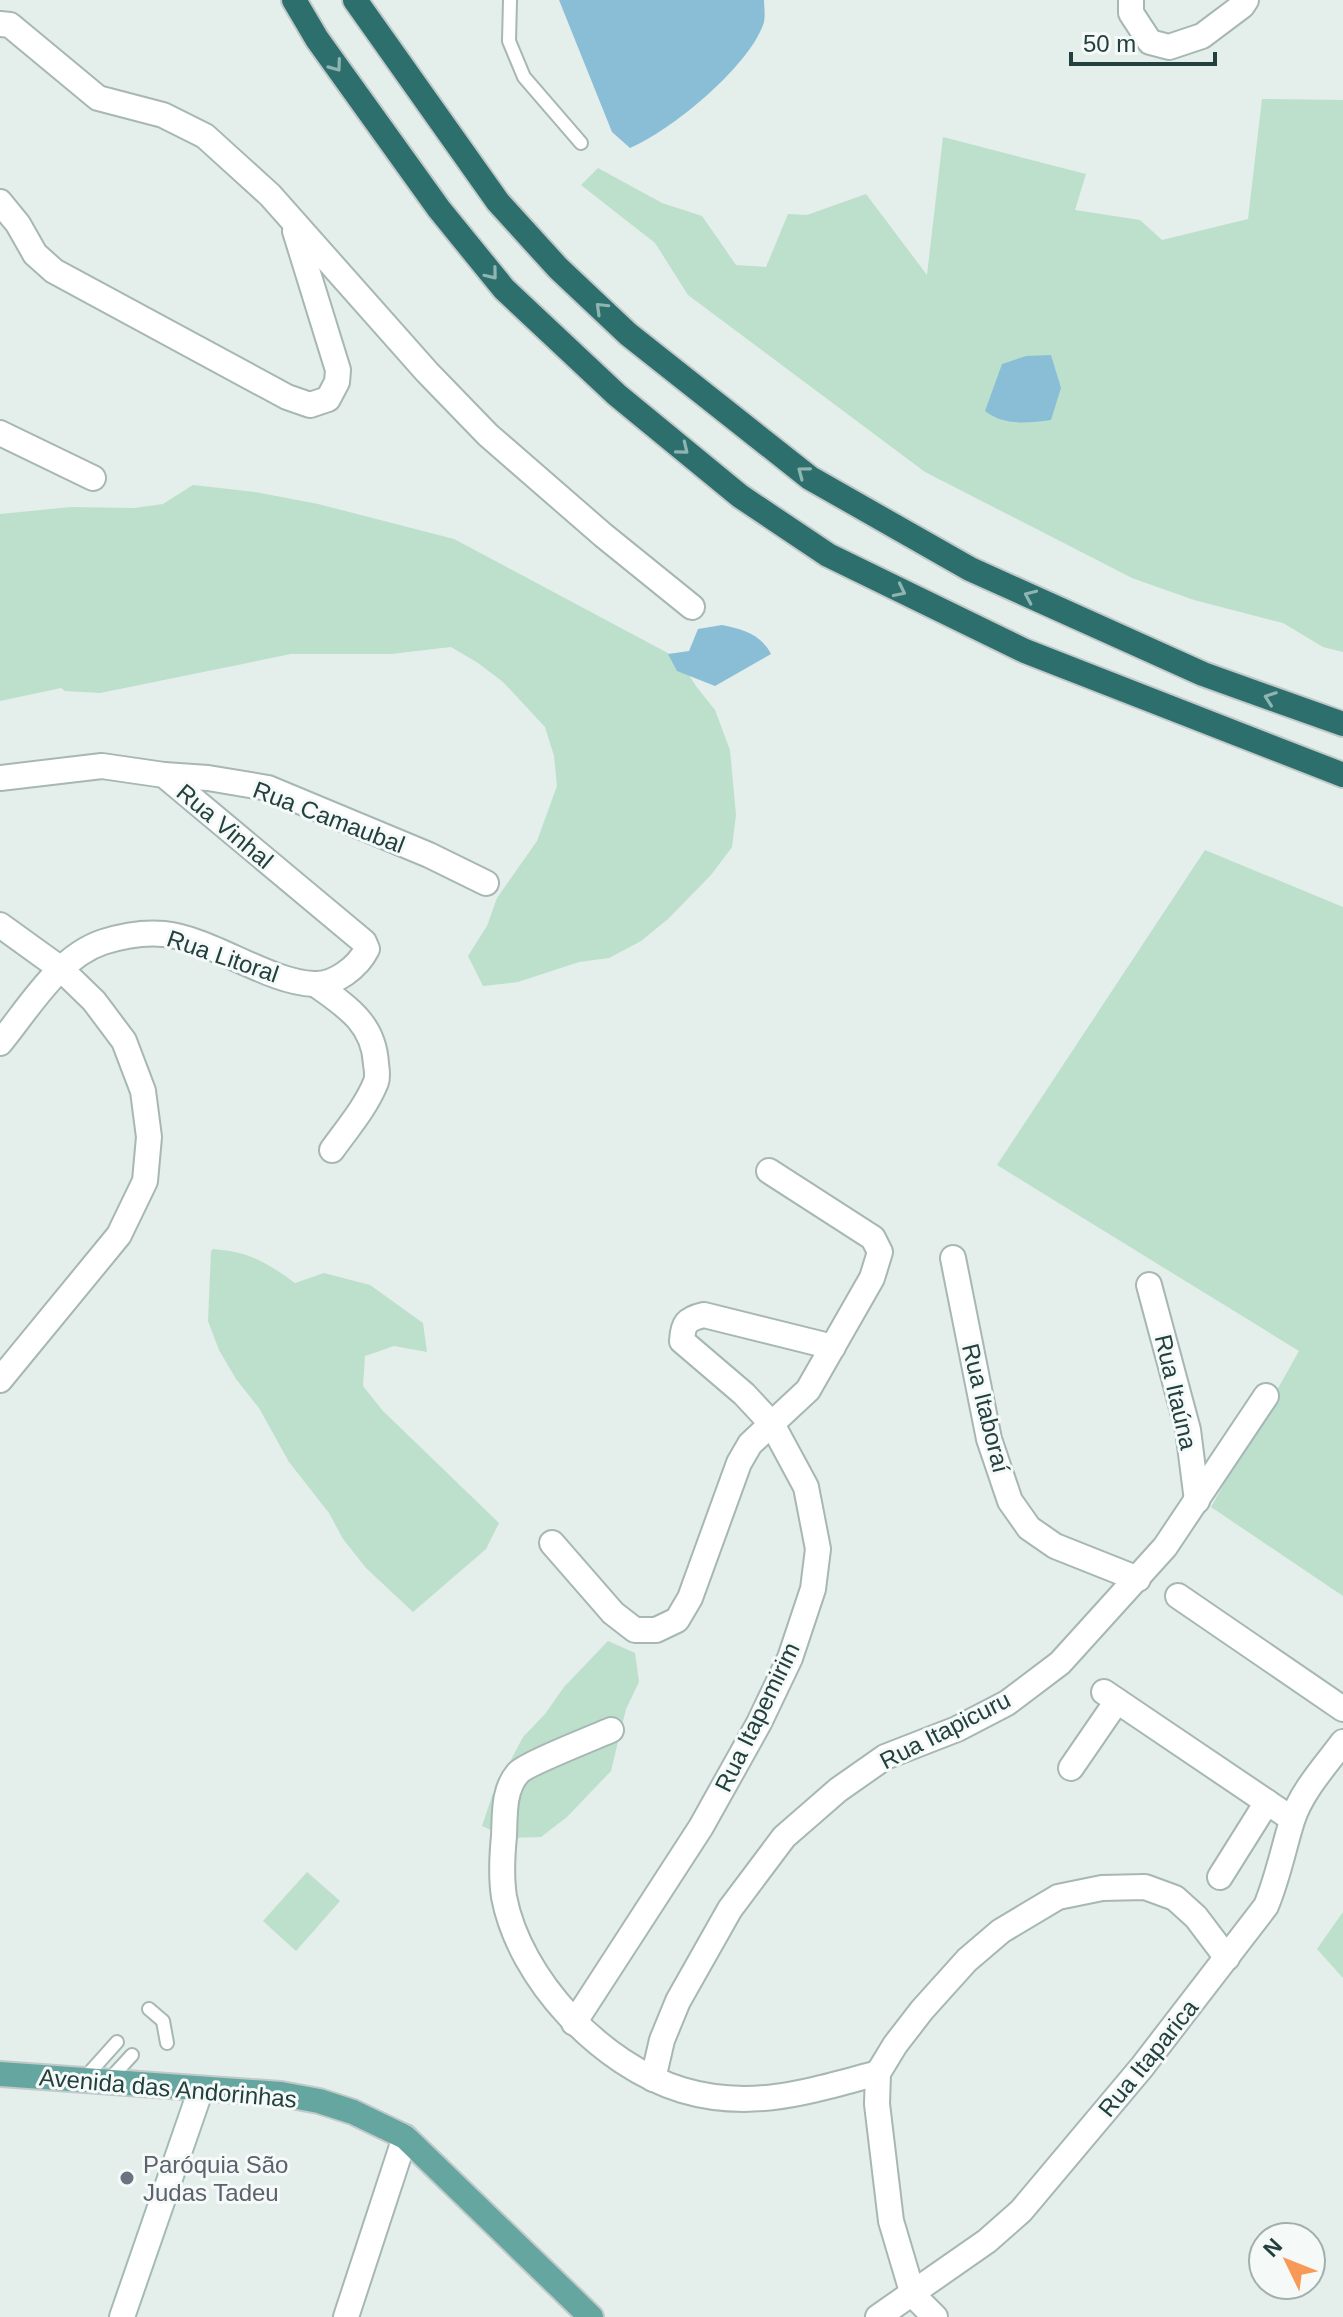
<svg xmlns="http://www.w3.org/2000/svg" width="1343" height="2317" font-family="Helvetica,sans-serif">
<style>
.green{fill:#bce0cc}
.water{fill:#8abed6}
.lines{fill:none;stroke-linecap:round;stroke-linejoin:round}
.lane-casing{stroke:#a6b7b4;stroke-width:16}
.street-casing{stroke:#a6b7b4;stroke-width:28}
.secondary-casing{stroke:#a2bbb6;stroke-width:28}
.primary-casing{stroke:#c1cac9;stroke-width:28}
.highway-casing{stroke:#c1cac9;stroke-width:28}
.lane{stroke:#fff;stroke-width:12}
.street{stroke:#fff;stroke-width:24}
.secondary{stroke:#fff;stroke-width:24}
.primary{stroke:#66a6a0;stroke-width:24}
.highway{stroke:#2c6f6c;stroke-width:24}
.oneway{stroke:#90b4b2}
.worship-dot{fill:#6b7280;stroke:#f5faf8;stroke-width:3}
.labels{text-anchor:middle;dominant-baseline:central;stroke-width:6;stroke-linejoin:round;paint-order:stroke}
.street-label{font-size:24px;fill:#22413e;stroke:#f5faf8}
.worship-label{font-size:24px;fill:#5b616d;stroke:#f5faf8;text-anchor:start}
</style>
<rect width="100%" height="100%" fill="#e4eeeb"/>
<g class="green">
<polygon points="1262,99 1343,100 1343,652 1323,647 1283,623 1194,600 1132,578 925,472 688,295 655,243 581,185 598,168 662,203 702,216 736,265 766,267 788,214 807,215 866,194 927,275 943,137 1086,174 1075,210 1140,220 1162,240 1248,219"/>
<polygon points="193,485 255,492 318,504 454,539 679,659 696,686 715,710 730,750 736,815 732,847 711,875 668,919 641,941 609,958 579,962 518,982 483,986 468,956 487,926 497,898 537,841 557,786 554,756 545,727 503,682 478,663 451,647 391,654 291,654 100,693 65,691 61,688 0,701 0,514 71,507 134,508 163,504"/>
<polygon points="1205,850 1343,907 1343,1596 1211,1507 1299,1351 997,1165"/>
<path d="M213 1249C250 1252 266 1262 295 1283L324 1273 370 1285 423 1323 427 1352 394 1346 365 1356 363 1386 383 1411 499 1523 486 1549 413 1612 366 1568 343 1539 329 1513 289 1462 259 1408 236 1379 219 1350 208 1321 211 1251Z"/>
<polygon points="608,1641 635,1653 639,1682 626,1709 611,1771 567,1817 541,1837 509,1838 482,1826 492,1796 523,1737 545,1714 564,1687"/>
<polygon points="307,1872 340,1901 296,1951 263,1921"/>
<polygon points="1343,1912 1343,1978 1317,1949"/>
</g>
<g class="water">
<path d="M559 0H764C764 7 766 18 763 25 748 67 671 131 630 148L612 132Z"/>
<path d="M1051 355 1061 388 1051 420C1027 423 1004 426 985 411L1002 364 1026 356Z"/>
<path d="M722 625C742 629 761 634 771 654L715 686 677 671 668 654 689 651 698 629Z"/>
</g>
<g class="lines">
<defs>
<g id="lane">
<polyline points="510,0 509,41 524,77 581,143"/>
<polyline points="149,2009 163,2021 167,2043"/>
<polyline points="82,2081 117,2042"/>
<polyline points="108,2081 132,2055"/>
</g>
<g id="street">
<polyline points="1131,0 1131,13 1150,42 1169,47 1202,36 1242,6 1246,0"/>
<polyline points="0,24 10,25 98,98 163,115 205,136 270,195 427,372 488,435 603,535 692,607"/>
<polyline points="0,202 18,224 35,254 54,271 287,397 310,405 328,399 337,382 338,370 295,231"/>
<polyline points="0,433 93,478"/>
<polyline points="164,775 208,778 268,788 429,855 486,883"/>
<path d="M0 778 102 766 164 775 364 942 367 949C358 967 335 985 314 984 267 982 212 939 164 934 144 932 122 936 103 942 58 957 29 1008 0 1043"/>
<polyline points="0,925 61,969 94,1001 124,1041 143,1091 149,1137 145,1181 119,1235 0,1380"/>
<path d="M315 984C346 1006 374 1023 376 1064 377 1070 378 1076 376 1082 366 1107 347 1129 332 1150"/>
<polyline points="953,1258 989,1439 1010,1501 1029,1528 1055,1546 1138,1579"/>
<polyline points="1149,1285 1188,1430 1197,1501"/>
<polyline points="552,1543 613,1613 635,1630 656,1630 677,1620 690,1598 739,1463 750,1444 808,1390 872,1278 880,1252 873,1238 769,1171"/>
<polyline points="1178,1596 1343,1709"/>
<polyline points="1104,1692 1292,1819"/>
<path d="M611 1730C595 1737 526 1764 518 1773 503 1790 505 1815 504 1836 502 1856 501 1877 504 1897 520 1980 601 2065 682 2090 752 2111 810 2091 878 2073"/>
<polyline points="1071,1768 1117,1701"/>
<polyline points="1220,1877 1267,1802"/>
<path d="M574 2023 701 1827 759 1723 790 1658 813 1589 818 1549 806 1487 772 1424 744 1394 682 1341C683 1324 686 1319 704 1315L833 1347"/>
<polyline points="653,2079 662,2040 678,2001 730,1909 784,1837 838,1790 885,1757 957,1729 1007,1703 1060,1663 1165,1547 1266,1396"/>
<polyline points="346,2317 405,2137"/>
<path d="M878 2317 987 2241 1021 2211 1142 2067 1266 1906C1278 1877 1283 1850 1292 1821 1301 1792 1325 1766 1343 1742"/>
<polyline points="935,2317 913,2295 891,2221 877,2104 878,2073 895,2045 922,2010 967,1960 1001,1931 1058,1897 1102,1888 1145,1887 1175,1898 1196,1917 1227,1958"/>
</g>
<polyline id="secondary" points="122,2317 201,2089"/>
<polyline id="primary" points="0,2074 281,2094 319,2101 353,2112 405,2137 591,2317"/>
<g id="highway">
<polyline points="294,0 317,39 439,209 504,289 617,395 740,496 828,555 1025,651 1343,775"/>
<polyline points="355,0 498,202 558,268 628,334 810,478 970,569 1203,674 1343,724"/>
</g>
</defs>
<use href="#lane" class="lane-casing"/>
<use href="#street" class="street-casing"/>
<use href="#secondary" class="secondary-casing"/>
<use href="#primary" class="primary-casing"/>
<use href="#highway" class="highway-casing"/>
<use href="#lane" class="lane"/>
<use href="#street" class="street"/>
<use href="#secondary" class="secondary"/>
<use href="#primary" class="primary"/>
<use href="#highway" class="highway"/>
</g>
<defs><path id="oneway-chevron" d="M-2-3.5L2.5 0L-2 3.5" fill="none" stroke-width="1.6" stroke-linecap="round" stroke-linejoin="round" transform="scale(2)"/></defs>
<g class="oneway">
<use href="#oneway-chevron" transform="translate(336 66) rotate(54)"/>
<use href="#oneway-chevron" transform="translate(492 274) rotate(51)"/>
<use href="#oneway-chevron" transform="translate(601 308) rotate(-136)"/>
<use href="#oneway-chevron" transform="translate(683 449) rotate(39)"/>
<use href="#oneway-chevron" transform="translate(803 472) rotate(-143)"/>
<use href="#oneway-chevron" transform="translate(900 591) rotate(26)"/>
<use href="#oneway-chevron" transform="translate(1030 596) rotate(-156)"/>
<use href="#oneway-chevron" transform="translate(1270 698) rotate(-160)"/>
</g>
<circle class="worship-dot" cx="127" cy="2178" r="8"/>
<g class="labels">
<g class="street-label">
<text transform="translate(329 817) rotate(21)">Rua Camaubal</text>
<text transform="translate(225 826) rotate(40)">Rua Vinhal</text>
<text transform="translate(223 956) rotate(19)">Rua Litoral</text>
<text transform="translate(1176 1392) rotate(77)">Rua Itaúna</text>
<text transform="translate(986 1408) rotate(76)">Rua Itaboraí</text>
<text transform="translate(757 1717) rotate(-64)">Rua Itapemirim</text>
<text transform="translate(945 1730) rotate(-27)">Rua Itapicuru</text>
<text transform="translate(1148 2058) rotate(-51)">Rua Itaparica</text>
<text transform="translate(168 2088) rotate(5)">Avenida das Andorinhas</text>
</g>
<g class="worship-label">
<text x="143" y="2164">Paróquia São<tspan x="143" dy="28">Judas Tadeu</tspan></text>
</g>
</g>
<g transform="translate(1287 2261) rotate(313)"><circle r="38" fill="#f5faf8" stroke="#a1b0ae" stroke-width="2"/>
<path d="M0-6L14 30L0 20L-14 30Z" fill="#f99957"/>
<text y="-12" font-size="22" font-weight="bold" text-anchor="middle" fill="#22413e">N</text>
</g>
<path d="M1071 52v12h144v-12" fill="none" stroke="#22413e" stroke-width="4"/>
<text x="1083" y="52" font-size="24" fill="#22413e" stroke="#f5faf8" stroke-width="6" paint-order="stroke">50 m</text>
</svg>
